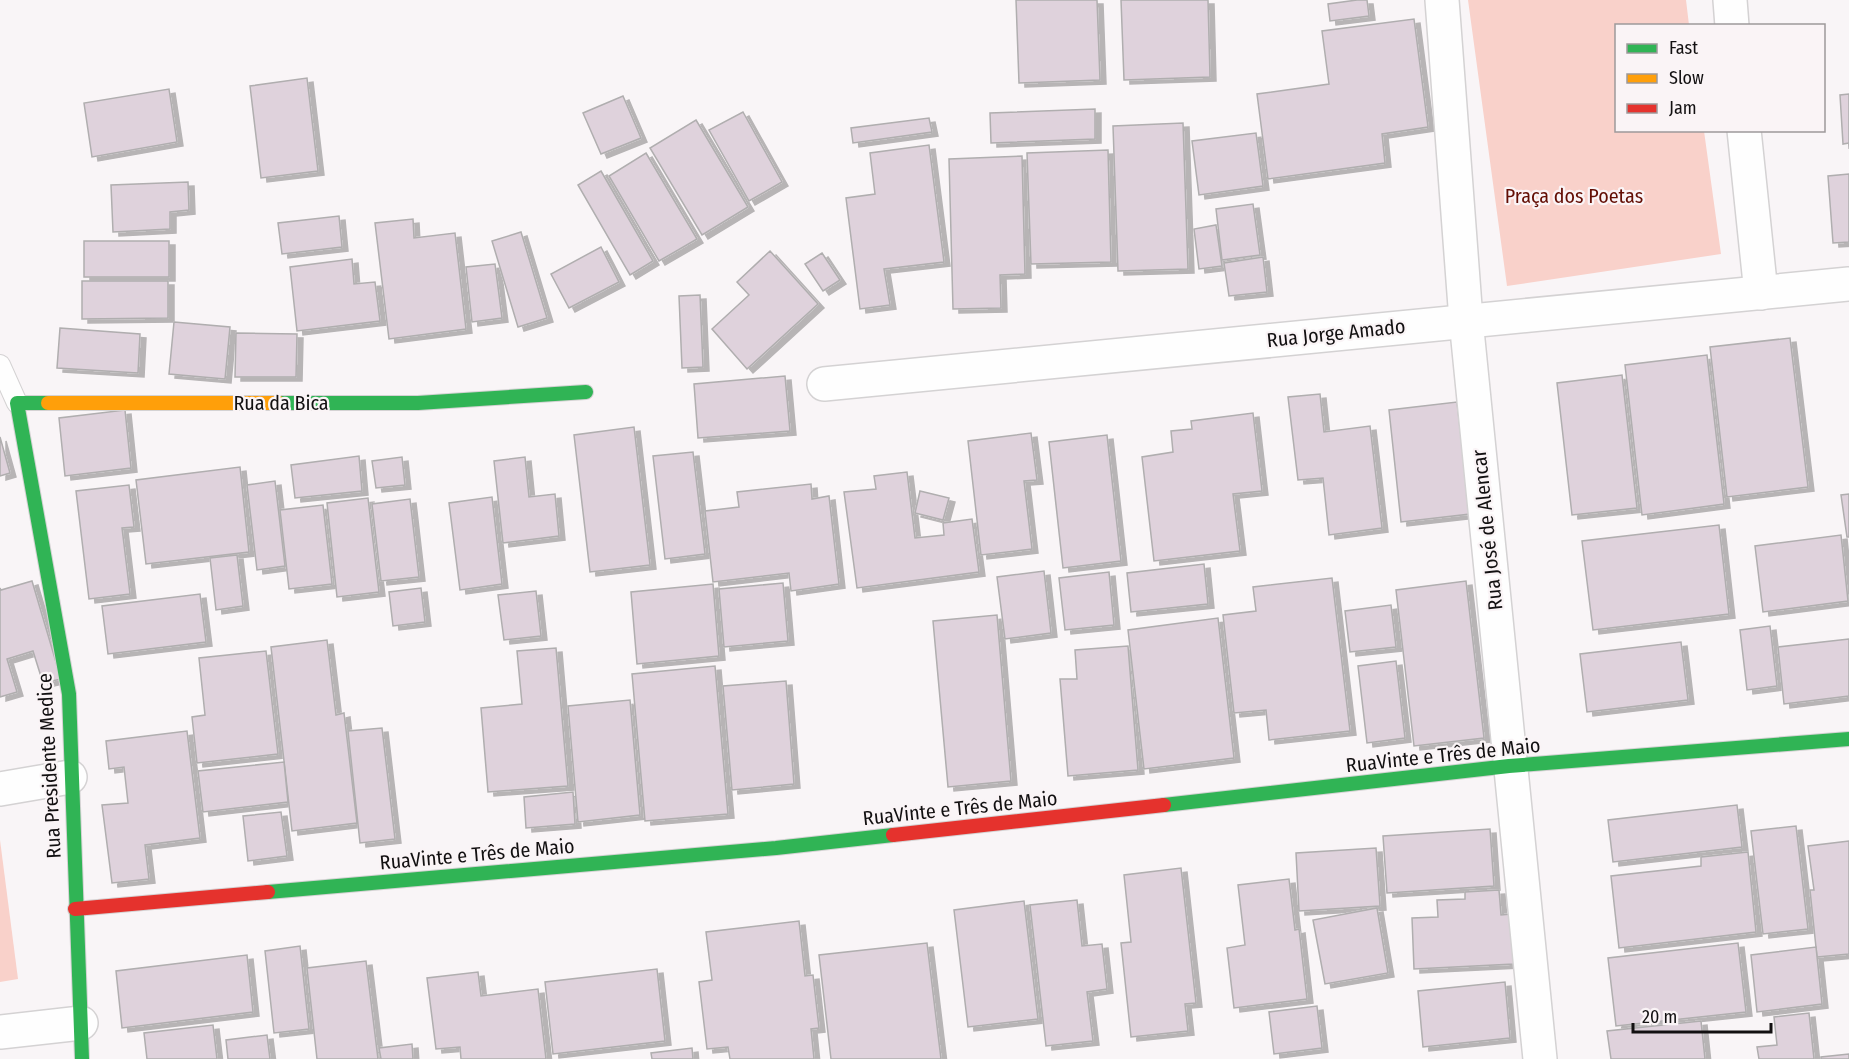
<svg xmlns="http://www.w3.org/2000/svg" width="1849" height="1059" font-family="'Fira Sans Condensed',sans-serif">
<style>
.green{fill:#f9d1ca}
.building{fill:#dfd2dc;stroke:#b0aeaf;stroke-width:1.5;filter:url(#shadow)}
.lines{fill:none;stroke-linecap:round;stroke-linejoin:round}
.lane-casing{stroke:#d4d2d3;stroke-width:22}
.street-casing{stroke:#d4d2d3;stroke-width:36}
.fast-casing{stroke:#d4d2d3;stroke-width:16}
.slow-casing{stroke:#d4d2d3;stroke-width:16}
.jam-casing{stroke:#d4d2d3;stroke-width:16}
.lane{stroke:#fefefe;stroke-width:20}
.street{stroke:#fefefe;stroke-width:33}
.fast{stroke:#30b455;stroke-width:14}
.slow{stroke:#ff9f0a;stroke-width:14}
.jam{stroke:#e5322d;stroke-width:14}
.labels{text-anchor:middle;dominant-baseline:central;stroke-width:4.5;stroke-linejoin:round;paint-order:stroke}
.park-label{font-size:20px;fill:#630e04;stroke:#faf4f6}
.street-label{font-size:20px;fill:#121011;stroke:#faf4f6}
</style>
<defs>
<filter id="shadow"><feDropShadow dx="6" dy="4" stdDeviation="0" flood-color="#0004"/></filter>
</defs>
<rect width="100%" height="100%" fill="#f9f5f7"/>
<g class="green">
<polygon points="1468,0 1686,0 1689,25 1616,26 1616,130 1704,131 1721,254 1507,286"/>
<polygon points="0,840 18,979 0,982"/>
</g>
<g class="building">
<polygon points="1016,0 1097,0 1100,80 1019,83"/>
<polygon points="1121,0 1208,0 1210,77 1124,80"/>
<polygon points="1357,0 1367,0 1369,16 1330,21 1328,4"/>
<polygon points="1414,19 1428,127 1382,134 1385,163 1268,179 1257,94 1329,84 1322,31"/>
<polygon points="307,78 318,171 261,178 250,86"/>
<polygon points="169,89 177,142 92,157 84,103"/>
<polygon points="1849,94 1849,143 1843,144 1840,95"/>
<polygon points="623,96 641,138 601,154 583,113"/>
<polygon points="1095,109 1095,139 991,143 990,113"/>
<polygon points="743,112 782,182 749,201 709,130"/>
<polygon points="929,118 932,132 853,143 851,128"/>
<polygon points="696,120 748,207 702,235 650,148"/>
<polygon points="1183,123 1188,269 1118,271 1113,126"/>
<polygon points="1256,133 1263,186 1199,195 1192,141"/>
<polygon points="929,145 944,262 884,269 890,305 860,309 846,198 875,194 870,153"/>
<polygon points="1108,150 1111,262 1031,264 1027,153"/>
<polygon points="646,153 697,239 659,261 609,176"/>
<polygon points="1022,156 1025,274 1000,275 1001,308 953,309 949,159"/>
<polygon points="601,171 653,261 630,275 578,185"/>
<polygon points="1849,174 1849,242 1833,243 1828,176"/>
<polygon points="188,182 189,210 170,212 170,229 113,232 111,185"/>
<polygon points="1253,204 1260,255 1222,260 1216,209"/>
<polygon points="339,216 342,247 282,254 278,223"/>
<polygon points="413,219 414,238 455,233 466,329 389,339 375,223"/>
<polygon points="1216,225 1222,266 1199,269 1194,229"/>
<polygon points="521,232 547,318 518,327 492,241"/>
<rect x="84" y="241" width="85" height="36"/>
<polygon points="601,247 619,282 569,308 551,274"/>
<polygon points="770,251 818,304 747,369 712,329 749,295 737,282"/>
<polygon points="822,253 840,280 823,291 805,264"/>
<polygon points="1263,257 1267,292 1229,296 1224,263"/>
<polygon points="352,259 354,284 375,282 380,321 297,331 290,267"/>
<polygon points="495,264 502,318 472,322 466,267"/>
<polygon points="82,281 168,281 168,318 82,319"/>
<polygon points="700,295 703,367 682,368 679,296"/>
<polygon points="174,322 230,327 225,379 169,374"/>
<polygon points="60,328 140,334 138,373 57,368"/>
<polygon points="236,333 297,334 296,377 235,377"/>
<polygon points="1790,338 1808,487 1727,497 1710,347"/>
<polygon points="1707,355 1724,504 1642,515 1625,365"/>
<polygon points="1622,375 1637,508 1572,515 1557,383"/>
<polygon points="785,376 790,431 698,438 694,384"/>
<polygon points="1320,394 1324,432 1370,426 1382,528 1329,535 1323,478 1298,480 1288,397"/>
<polygon points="1457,402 1470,514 1401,522 1389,410"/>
<polygon points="125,410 131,468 65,476 59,418"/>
<polygon points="1253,413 1262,491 1233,494 1240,551 1154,561 1142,457 1173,452 1171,431 1192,429 1191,421"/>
<polygon points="634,427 650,565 590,572 574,435"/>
<polygon points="1031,433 1037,480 1024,481 1032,549 981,555 968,441"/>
<polygon points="1107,435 1121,561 1063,568 1049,442"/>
<polygon points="0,437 10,473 0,476"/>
<polygon points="693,452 705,554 665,559 653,456"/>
<polygon points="359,456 362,491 295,498 291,465"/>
<polygon points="402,457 405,485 376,488 372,461"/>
<polygon points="525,457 529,497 555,494 559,536 503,543 494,461"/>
<polygon points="240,467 249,552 146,564 136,480"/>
<polygon points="907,472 915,538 944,535 943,523 972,519 979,572 857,588 844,492 876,489 874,476"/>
<polygon points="275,481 285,566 257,570 247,485"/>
<polygon points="811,484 812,499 829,496 839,584 791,591 789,573 713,582 705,511 739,507 737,492"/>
<polygon points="129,485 134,527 122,528 130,594 89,599 76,491"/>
<polygon points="920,491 949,498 943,520 915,513"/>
<polygon points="1849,494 1849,537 1847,537 1841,495"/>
<polygon points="492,497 502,584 460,590 449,503"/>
<polygon points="368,498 379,592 337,597 327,503"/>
<polygon points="410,499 419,577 381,581 372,504"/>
<polygon points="323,505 332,584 289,589 280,510"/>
<polygon points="1719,525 1729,614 1593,630 1582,541"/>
<polygon points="1841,535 1848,601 1763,612 1755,546"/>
<polygon points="237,555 243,606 216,610 210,558"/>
<polygon points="1204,564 1208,604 1131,612 1127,573"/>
<polygon points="1044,571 1051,633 1005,639 997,577"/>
<polygon points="1109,572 1114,625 1065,630 1059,578"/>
<polygon points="1332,578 1350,731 1269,740 1266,710 1234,713 1223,615 1256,611 1253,587"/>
<polygon points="32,581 61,679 43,683 33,651 7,659 17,692 0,697 0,588 1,590"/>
<polygon points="1466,581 1484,738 1414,746 1396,590"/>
<polygon points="783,583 788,641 724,647 719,589"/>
<polygon points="713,584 719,656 637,664 631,592"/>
<polygon points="421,588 425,622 393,626 389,592"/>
<polygon points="536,591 541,636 504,640 498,595"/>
<polygon points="200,594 206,642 108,654 102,606"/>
<polygon points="1391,605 1396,647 1350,652 1345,611"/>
<polygon points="997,615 1011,781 948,787 933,621"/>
<polygon points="1218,618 1234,758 1144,769 1128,630"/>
<polygon points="1770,626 1777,686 1747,690 1740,630"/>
<polygon points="1849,639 1849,696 1784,704 1778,647"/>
<polygon points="327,640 336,715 344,713 357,823 292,831 271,647"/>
<polygon points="1681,642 1688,700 1587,712 1580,654"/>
<polygon points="1128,646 1138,770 1068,776 1060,679 1077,679 1075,650"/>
<polygon points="556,648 568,786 488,792 481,708 522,704 517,651"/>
<polygon points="266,651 278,754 197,763 192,717 205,715 199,658"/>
<polygon points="1396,661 1405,738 1367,743 1358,666"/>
<polygon points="715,666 728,814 645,821 632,674"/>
<polygon points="786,681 794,784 732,790 723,686"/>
<polygon points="630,700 640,815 578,822 568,706"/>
<polygon points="382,728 395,839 360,843 348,731"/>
<polygon points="187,731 200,838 145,845 149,879 112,883 102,805 128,803 124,767 109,769 106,741"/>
<polygon points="284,762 288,802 203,812 198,771"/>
<polygon points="573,792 575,824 526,828 524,797"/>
<polygon points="1737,805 1742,847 1613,862 1608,820"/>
<polygon points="281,812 287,856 248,861 243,816"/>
<polygon points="1796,826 1808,929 1763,934 1751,831"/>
<polygon points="1490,829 1494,886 1387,893 1383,836"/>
<polygon points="1849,841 1849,954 1817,957 1810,890 1814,890 1808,846"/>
<polygon points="1376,848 1380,906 1299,911 1296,853"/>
<polygon points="1748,852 1756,932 1619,948 1611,876 1701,866 1701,857"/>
<polygon points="1181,868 1196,1003 1185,1004 1188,1031 1131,1037 1121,943 1131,942 1124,875"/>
<polygon points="1289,879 1295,930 1299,929 1307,999 1234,1008 1227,948 1245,945 1238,885"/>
<polygon points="1499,890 1501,915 1512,914 1514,964 1414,969 1412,918 1438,917 1437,900 1465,899 1465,892"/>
<polygon points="1077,900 1082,946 1102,944 1107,989 1087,992 1093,1041 1046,1046 1030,905"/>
<polygon points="1024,901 1038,1019 968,1027 954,910"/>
<polygon points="1377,908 1388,973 1325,984 1313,920"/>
<polygon points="799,921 805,976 813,975 819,1028 811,1029 814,1059 730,1059 728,1047 707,1049 699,982 712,980 706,932"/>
<polygon points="927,943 941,1059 831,1059 819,955"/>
<polygon points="1738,943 1746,1012 1616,1026 1608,958"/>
<polygon points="300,946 309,1029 274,1033 265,951"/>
<polygon points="1816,947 1822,1004 1757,1012 1751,955"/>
<polygon points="247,955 253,1012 122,1028 116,971"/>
<polygon points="366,961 378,1059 317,1059 307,968"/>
<polygon points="657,969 665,1041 553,1054 545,982"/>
<polygon points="478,972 481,996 538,989 546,1059 461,1059 460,1047 436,1049 427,978"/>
<polygon points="1505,982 1510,1038 1423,1047 1418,991"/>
<polygon points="1317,1006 1322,1048 1274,1054 1269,1012"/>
<polygon points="1809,1013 1814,1059 1759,1059 1757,1047 1777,1045 1774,1017"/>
<polygon points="1701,1021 1705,1059 1611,1059 1607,1031"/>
<polygon points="213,1025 217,1059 147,1059 144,1033"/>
<polygon points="267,1035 270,1059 228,1059 226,1040"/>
<polygon points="412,1044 413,1059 381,1059 379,1048"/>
<polygon points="692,1048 693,1059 652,1059 651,1053"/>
<polygon points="1849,1054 1849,1059 1821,1059 1821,1057"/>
</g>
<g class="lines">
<defs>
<polyline id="lane" points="0,365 17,403"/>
<g id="street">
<polyline points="1442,0 1466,320 1540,1059"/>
<polyline points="1730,0 1732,26"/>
<polyline points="1744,130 1761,293"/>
<polyline points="824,384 1849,284"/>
<polyline points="0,789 70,777"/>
<polyline points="0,1032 81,1023"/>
</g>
<g id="fast">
<polyline points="48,403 17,403 69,694 82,1059"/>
<polyline points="279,403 418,403 586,392"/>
<polyline points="1164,805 1509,766 1849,739"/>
<polyline points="268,892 776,848 893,835"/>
</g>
<polyline id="slow" points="48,403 279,403"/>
<g id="jam">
<polyline points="893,835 1164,805"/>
<polyline points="75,909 268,892"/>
</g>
</defs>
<use href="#lane" class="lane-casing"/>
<use href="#street" class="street-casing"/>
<use href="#fast" class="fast-casing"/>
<use href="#slow" class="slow-casing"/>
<use href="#jam" class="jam-casing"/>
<use href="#lane" class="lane"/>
<use href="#street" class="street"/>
<use href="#fast" class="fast"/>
<use href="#slow" class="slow"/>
<use href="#jam" class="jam"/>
</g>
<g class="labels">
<g class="park-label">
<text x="1574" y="196">Praça dos Poetas</text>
</g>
<g class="street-label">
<text transform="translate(1336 333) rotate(-6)">Rua Jorge Amado</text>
<text x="281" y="403">Rua da Bica</text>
<text transform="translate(1487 530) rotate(-96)">Rua José de Alencar</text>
<text transform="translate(1443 755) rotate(-6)">RuaVinte e Três de Maio</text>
<text transform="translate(49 766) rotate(-93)">Rua Presidente Medice</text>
<text transform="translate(960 808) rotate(-6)">RuaVinte e Três de Maio</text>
<text transform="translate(477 854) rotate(-5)">RuaVinte e Três de Maio</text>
</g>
</g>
<rect x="1615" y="24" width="210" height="108" fill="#faf4f6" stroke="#9d999a" stroke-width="1.5"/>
<rect x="1627" y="44" width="30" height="9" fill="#30b455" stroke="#9d999a" stroke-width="1.5"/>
<text x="1669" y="54" font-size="18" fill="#121011">Fast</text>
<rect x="1627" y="74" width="30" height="9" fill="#ff9f0a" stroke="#9d999a" stroke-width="1.5"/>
<text x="1669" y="84" font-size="18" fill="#121011">Slow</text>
<rect x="1627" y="104" width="30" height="9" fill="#e5322d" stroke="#9d999a" stroke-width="1.5"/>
<text x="1669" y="114" font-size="18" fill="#121011">Jam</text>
<path d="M1633 1023v9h138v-9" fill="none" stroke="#121011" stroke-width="3"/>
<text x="1642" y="1023" font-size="18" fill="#121011" stroke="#faf4f6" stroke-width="4.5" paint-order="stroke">20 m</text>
</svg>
